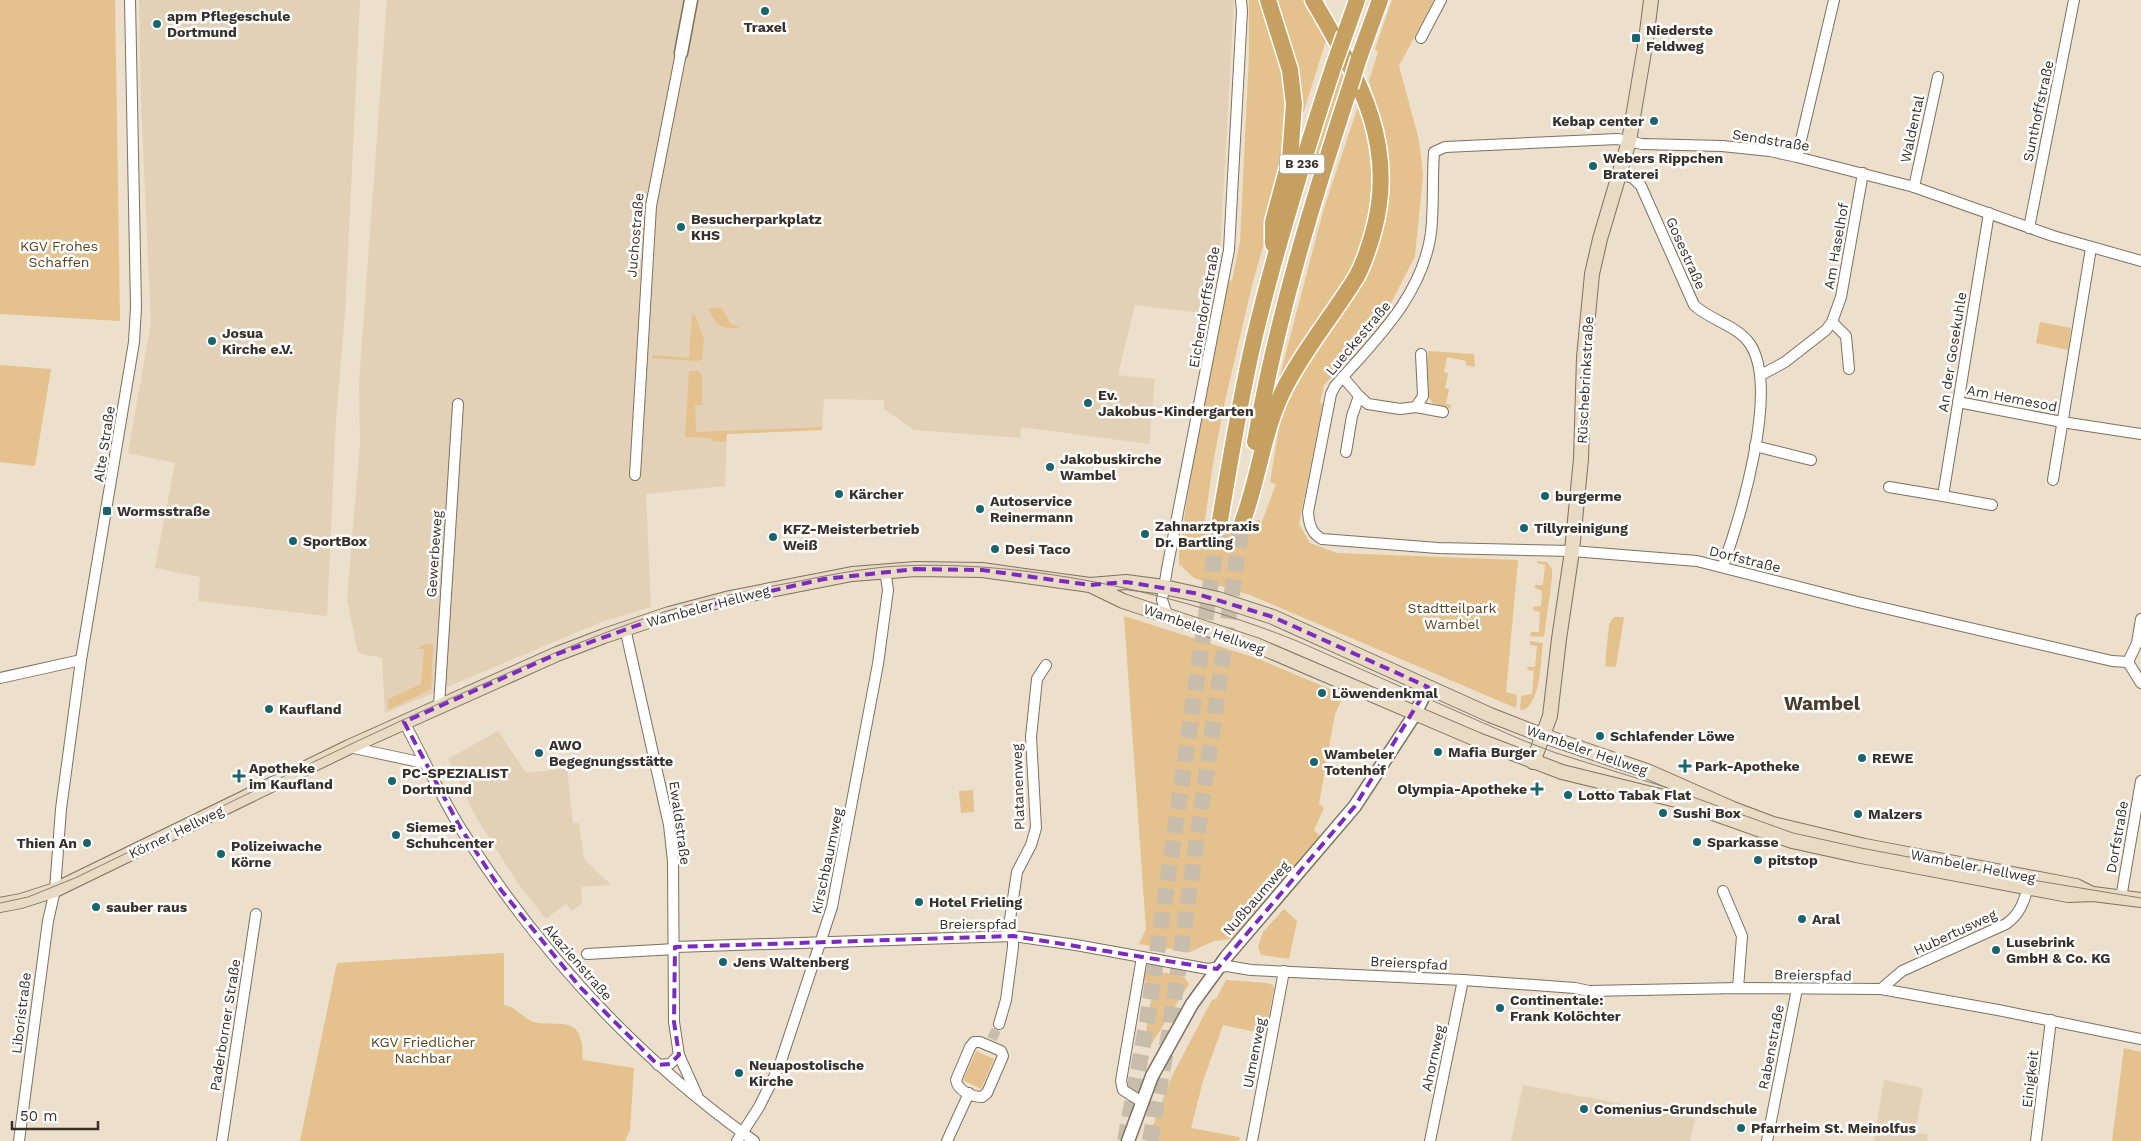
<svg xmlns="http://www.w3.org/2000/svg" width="2141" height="1141" font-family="'Work Sans',sans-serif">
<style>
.built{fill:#e3d1b7}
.green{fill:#e4c18d}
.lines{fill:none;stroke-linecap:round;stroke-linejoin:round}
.minor-tunnel{stroke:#c8bcab;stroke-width:10;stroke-dasharray:10 5;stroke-linecap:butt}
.trunk-tunnel{stroke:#c8bcab;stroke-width:16;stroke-dasharray:16 8;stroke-linecap:butt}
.minor-casing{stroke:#7d7160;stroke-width:12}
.tertiary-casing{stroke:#7d7160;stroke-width:15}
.secondary-casing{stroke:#7d7160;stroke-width:16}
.trunk-casing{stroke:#fff;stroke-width:19}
.minor{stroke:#fff;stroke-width:10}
.tertiary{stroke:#fff;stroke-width:12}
.secondary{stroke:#e9dbc3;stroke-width:14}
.trunk{stroke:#c6a060;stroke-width:16}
.tram{stroke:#887f72;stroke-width:1}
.trunk-bridge-casing{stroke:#fff;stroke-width:19;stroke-linecap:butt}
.trunk-bridge{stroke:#c6a060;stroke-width:16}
.marked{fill:none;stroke:#7b2cbf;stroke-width:4;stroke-dasharray:10 6;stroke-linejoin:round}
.poi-dot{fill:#18656d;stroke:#fff;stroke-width:2}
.labels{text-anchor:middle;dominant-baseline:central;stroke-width:5;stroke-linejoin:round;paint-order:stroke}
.shield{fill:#fff;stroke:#736f6a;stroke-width:1}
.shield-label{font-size:12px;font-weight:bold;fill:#37312a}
.poi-label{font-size:14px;font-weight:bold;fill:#37312a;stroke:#fff;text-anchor:start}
.street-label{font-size:14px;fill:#37312a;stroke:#fff}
.park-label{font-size:14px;fill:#5d441b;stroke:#fff}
.district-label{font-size:19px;font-weight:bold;fill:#473c2c;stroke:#fff}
</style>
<rect width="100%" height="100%" fill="#ecdfcb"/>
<g class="built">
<polygon points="139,0 360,0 345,314 336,418 327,616 198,601 200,577 155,568 175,463 128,453 151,323 141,104"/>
<polygon points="387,0 1234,0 1220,252 1208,314 1135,305 1118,375 1155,379 1149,444 1021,427 1020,438 914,430 884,409 884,400 824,399 822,430 727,434 725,486 646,494 651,607 604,621 385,713 382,658 358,653 347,599 360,442 359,382"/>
<polygon points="498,731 526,773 567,768 573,823 579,823 584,859 611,885 581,887 582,903 572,911 566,904 546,919 517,882 476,817 448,759"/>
<polygon points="1884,1080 1923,1088 1915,1132 1929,1135 1927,1141 1874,1141"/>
<polygon points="1523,1085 1695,1118 1690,1141 1511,1141"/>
</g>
<g class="green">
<polygon points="0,0 115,0 120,321 0,314"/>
<polygon points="1249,0 1262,0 1283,69 1289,130 1276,201 1252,285 1225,401 1213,463 1204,527 1260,520 1260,527 1276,484 1270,482 1281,416 1312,356 1346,310 1371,268 1382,232 1388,191 1388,151 1369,81 1378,52 1375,49 1392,0 1434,0 1399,66 1419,140 1423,175 1415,256 1382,321 1324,385 1320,403 1323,404 1299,524 1310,543 1337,553 1518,560 1506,692 1517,695 1516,708 1250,595 1194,578 1179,564 1179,550 1194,458 1228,280 1232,281 1240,242 1249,56"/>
<polygon points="1274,0 1304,0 1327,37 1302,117 1300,118"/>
<polygon points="1341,68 1346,69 1317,159 1312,158"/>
<path d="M1359 104C1371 150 1379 200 1362 247 1353 270 1340 289 1326 310 1310 334 1294 359 1278 383L1324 208Z"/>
<path d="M708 308H722L730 323 740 328C722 330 714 324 708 308Z"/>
<polygon points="692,314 695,315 704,340 702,359 698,361 652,358 652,355 689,358"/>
<polygon points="2040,322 2071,328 2068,350 2036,343"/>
<path d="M1428 351 1474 354 1475 367 1466 365V361L1447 357 1444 372 1448 373 1445 388 1449 389 1446 404 1451 405V410L1450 408 1433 403C1422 390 1428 366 1428 351Z"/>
<polygon points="0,365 51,369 35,466 0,462"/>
<polygon points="689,371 698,371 702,375 702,405 695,405 696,432 822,427 822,430 727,434 726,442 711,441 711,438 685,437"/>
<polygon points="1537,561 1547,562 1552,569 1552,578 1544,637 1530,636 1531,632 1539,632 1540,612 1533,610 1533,607 1541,606 1542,591 1535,588 1535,585 1543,585 1545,565 1537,563"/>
<polygon points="1124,616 1259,659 1344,695 1335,714 1319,804 1324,808 1314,830 1320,836 1232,939 1214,941 1190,952 1139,944 1146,929"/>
<polygon points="1614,617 1624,617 1616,667 1605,666 1609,624"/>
<path d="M1530 641 1543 643C1540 662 1542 694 1526 709L1520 710 1521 696 1532 694 1534 671 1527 670 1528 667H1535L1537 646 1530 645Z"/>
<polygon points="425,644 433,645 431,689 388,710 388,699 421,684 424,649 417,649"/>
<polygon points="973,790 974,812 961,813 959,791"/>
<polygon points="1284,909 1297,921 1289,959 1261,955 1258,947 1263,932"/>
<path d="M504 953V1005C515 1007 521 1016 531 1021 546 1028 574 1016 580 1037 583 1044 582 1053 583 1060L634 1068 630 1130 625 1141H300L337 963Z"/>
<polygon points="1145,970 1179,975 1184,977 1189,984 1149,1048 1144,1044 1153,987 1143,980"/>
<polygon points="1226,980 1267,983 1273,985 1274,989 1265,1034 1223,1025 1203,1081 1191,1128 1240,1137 1239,1141 1147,1141 1172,1076 1212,1000 1216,999"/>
<polygon points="2124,1048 2141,1052 2141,1141 2112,1141"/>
<polygon points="976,1051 994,1059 981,1089 963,1080"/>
</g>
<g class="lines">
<polyline class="minor-tunnel" points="992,1039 999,1024"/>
<g class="trunk-tunnel">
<polyline points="1125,1141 1147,1022 1219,526"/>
<polyline points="1150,1141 1170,1028 1242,523"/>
</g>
<defs>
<g id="minor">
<polyline points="1421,38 1441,0"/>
<polyline points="1797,157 1834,0"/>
<path d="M1620 174 1633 178 1641 186 1694 305C1711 321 1737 325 1750 344 1780 389 1740 518 1723 566"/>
<polyline points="1914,187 1938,77"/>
<polyline points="2029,228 2074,0"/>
<polyline points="1832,322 1846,336 1849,369"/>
<polyline points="1761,375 1785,362 1826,330 1832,322 1841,297 1863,173"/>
<polyline points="1343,377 1359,396 1368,404 1400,409 1416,407 1443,412"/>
<polyline points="1958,402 2062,422 2141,434"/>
<polyline points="1416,407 1423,396 1421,354"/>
<polyline points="1755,446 1811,460"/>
<polyline points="1346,452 1352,416 1359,396"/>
<polyline points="635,475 651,206 681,53"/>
<polyline points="2053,480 2091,248"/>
<polyline points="1889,487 1943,496 1989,213"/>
<polyline points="1943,496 1992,505"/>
<polyline points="1167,614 1162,600 1167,569 1229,250 1242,11 1241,0"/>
<polyline points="625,628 669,825 673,861 674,1022 679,1055 697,1095"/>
<path d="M2128 662 2112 661 1858 602 1697 561 1572 551 1438 548 1322 539C1311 533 1309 524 1308 512L1331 394 1335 386C1375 340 1422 297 1431 233 1434 206 1432 179 1434 152L1445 147 1618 139 1642 144 1722 146 1770 151 1797 157 1914 187 2053 236 2141 261"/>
<polyline points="2128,662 2137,643 2141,619"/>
<polyline points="2128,662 2141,683"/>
<polyline points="0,678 81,660"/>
<polyline points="439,706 458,404"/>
<path d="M404 722C423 757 440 795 461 829 539 952 636 1057 754 1141"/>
<polyline points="349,747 424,763"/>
<polyline points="1723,891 1742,936 1738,988"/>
<polyline points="2121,898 2141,781"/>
<polyline points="675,947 1013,936 1076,945 1208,969 1227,966 1251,970 1463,980 1575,988 1589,991 1738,988 1881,989 1998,1010 2141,1039"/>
<polyline points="587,954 675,949"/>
<path d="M1881 989 1902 971 2006 924C2019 915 2023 904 2028 888"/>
<polyline points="999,1024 1006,1000 1013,947 1013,936 1009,926 1017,872 1031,845 1036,828 1031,737 1037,679 1046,665"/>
<path d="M974 1042H980L1001 1051 1003 1056 987 1093 982 1097C972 1097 958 1091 956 1080L970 1047Z"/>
<polyline points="658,1065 670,1064 679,1055"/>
<polyline points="1142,1102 1123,1090 1121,1081 1142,957"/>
<polyline points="19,1141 48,921 55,890 61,809 81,660 134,342 136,307 130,0"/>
<polyline points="222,1141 256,914"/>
<polyline points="737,1141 759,1107 779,1067 832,907 878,664 888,590 885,570"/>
<polyline points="947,1141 969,1093"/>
<polyline points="1252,1141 1284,971"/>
<polyline points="1430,1141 1463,980"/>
<polyline points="1767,1141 1797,989"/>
<polyline points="2036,1141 2051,1020"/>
</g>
<g id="tertiary">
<polyline points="681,53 691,0"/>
<polyline points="1128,1141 1152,1076 1192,1004 1227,956 1355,806 1415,714 1428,687"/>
</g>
<g id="secondary">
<polyline points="1090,585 1126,582 1164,587 1218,599 1273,617 1490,715 1544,736 1647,771 1733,809 1773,824 1865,846 2076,886 2090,893"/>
<polyline points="1533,762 1550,716 1559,639 1572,551 1581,459 1584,357 1592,274 1600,239 1629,141 1646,40 1651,0"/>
<polyline points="0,905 21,901 55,890 349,747 557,654 604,636 669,614 730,598 852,574 916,569 982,570 1090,585 1123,601 1256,645 1478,740 1562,772 1676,800 1792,841 1856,855 2068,895 2093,894 2141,900"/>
</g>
<g id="trunk">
<polyline points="1268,0 1290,70 1294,104 1290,159 1273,222 1273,244"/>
<polyline points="1345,34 1357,0"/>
<polyline points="1359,58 1380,0"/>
<path d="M1255 442C1276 321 1312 203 1350 87"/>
<path d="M1242 523C1259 479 1263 429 1285 387 1305 348 1334 314 1357 276 1364 263 1369 247 1373 233 1399 142 1356 75 1313 0"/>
<path d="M1219 526C1230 462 1240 398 1255 335 1277 243 1305 154 1334 65"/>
</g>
</defs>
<use href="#minor" class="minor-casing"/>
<use href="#tertiary" class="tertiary-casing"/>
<use href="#secondary" class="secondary-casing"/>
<use href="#trunk" class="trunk-casing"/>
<use href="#minor" class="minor"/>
<use href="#tertiary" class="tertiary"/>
<use href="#secondary" class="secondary"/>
<use href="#trunk" class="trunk"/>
<path class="tram" d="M0 903 28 897 75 878C202 817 327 753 456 696 526 665 595 634 667 611 711 598 756 589 800 581 828 575 856 570 884 567 1016 557 1175 592 1297 641L1522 740 1556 753 1665 787 1793 833 1861 848 2020 878 2141 898"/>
<defs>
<g id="trunk-bridge">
<polyline points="1334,65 1345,34"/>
<polyline points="1350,87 1359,58"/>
</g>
</defs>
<use href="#trunk-bridge" class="trunk-bridge-casing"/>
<use href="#trunk-bridge" class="trunk-bridge"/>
</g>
<path class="marked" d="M916 569 982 570 1090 585 1126 582 1194 593 1273 617 1428 687 1355 806 1217 969 1013 936 675 947 674 1022 679 1055 670 1064 658 1065 580 987 501 890 460 827 404 722 557 654 669 614 824 579Z"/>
<g class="poi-dot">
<circle cx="765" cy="11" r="5"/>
<circle cx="157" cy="24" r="5"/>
<rect x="1631" y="33" width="10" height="10" rx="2.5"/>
<circle cx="1654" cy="121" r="5"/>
<circle cx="1593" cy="166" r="5"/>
<circle cx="681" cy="227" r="5"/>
<circle cx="212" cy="341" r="5"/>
<circle cx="1088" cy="403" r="5"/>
<circle cx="1050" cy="467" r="5"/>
<circle cx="839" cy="494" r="5"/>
<circle cx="1545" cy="496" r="5"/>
<circle cx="980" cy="509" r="5"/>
<rect x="102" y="506" width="10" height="10" rx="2.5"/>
<circle cx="1524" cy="528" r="5"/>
<circle cx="1145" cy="534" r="5"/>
<circle cx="773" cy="537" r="5"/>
<circle cx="293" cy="541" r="5"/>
<circle cx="995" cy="549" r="5"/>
<circle cx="1322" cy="693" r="5"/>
<circle cx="269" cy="709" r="5"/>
<circle cx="1600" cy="736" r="5"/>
<circle cx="1438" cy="752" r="5"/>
<circle cx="539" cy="753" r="5"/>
<circle cx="1862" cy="758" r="5"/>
<circle cx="1314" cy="762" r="5"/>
<path d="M1682.5 758.5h5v5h5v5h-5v5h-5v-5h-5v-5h5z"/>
<path d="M236.5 768.5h5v5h5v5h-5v5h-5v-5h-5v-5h5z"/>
<circle cx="392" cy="781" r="5"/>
<path d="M1534.5 781.5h5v5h5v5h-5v5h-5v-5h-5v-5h5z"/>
<circle cx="1568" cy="795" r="5"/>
<circle cx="1663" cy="813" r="5"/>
<circle cx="1858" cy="814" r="5"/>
<circle cx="396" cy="835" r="5"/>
<circle cx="1697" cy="842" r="5"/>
<circle cx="87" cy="843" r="5"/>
<circle cx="221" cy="854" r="5"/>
<circle cx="1758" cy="860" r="5"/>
<circle cx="919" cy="902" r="5"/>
<circle cx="96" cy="907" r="5"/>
<circle cx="1802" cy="919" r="5"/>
<circle cx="1996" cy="950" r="5"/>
<circle cx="723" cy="962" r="5"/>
<circle cx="1500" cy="1008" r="5"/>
<circle cx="739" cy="1073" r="5"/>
<circle cx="1584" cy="1109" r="5"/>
<circle cx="1741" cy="1128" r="5"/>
</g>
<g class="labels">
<rect class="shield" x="1279.5" y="154.5" width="45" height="19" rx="4"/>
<g class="shield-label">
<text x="1302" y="164">B 236</text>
</g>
<g class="poi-label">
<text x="167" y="16">apm Pflegeschule<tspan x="167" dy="16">Dortmund</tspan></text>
<text x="765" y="27" text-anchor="middle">Traxel</text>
<text x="1646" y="30">Niederste<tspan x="1646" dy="16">Feldweg</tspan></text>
<text x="1644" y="121" text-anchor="end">Kebap center</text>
<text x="1603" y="158">Webers Rippchen<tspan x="1603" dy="16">Braterei</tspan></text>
<text x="691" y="219">Besucherparkplatz<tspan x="691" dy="16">KHS</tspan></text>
<text x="222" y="333">Josua<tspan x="222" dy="16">Kirche e.V.</tspan></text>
<text x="1098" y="395">Ev.<tspan x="1098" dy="16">Jakobus-Kindergarten</tspan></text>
<text x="1060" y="459">Jakobuskirche<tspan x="1060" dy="16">Wambel</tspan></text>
<text x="849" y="494">Kärcher</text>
<text x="1555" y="496">burgerme</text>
<text x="990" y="501">Autoservice<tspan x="990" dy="16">Reinermann</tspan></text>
<text x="117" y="511">Wormsstraße</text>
<text x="1155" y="526">Zahnarztpraxis<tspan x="1155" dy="16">Dr. Bartling</tspan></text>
<text x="1534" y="528">Tillyreinigung</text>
<text x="783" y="529">KFZ-Meisterbetrieb<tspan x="783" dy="16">Weiß</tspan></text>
<text x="303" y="541">SportBox</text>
<text x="1005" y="549">Desi Taco</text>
<text x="1332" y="693">Löwendenkmal</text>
<text x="279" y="709">Kaufland</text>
<text x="1610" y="736">Schlafender Löwe</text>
<text x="549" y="745">AWO<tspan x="549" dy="16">Begegnungsstätte</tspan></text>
<text x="1448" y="752">Mafia Burger</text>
<text x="1324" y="754">Wambeler<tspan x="1324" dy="16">Totenhof</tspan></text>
<text x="1872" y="758">REWE</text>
<text x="1695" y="766">Park-Apotheke</text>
<text x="249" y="768">Apotheke<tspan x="249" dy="16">im Kaufland</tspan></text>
<text x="402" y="773">PC-SPEZIALIST<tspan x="402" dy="16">Dortmund</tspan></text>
<text x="1527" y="789" text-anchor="end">Olympia-Apotheke</text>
<text x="1578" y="795">Lotto Tabak Flat</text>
<text x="1673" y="813">Sushi Box</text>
<text x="1868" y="814">Malzers</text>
<text x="406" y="827">Siemes<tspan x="406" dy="16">Schuhcenter</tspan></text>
<text x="1707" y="842">Sparkasse</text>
<text x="77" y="843" text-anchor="end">Thien An</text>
<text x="231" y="846">Polizeiwache<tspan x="231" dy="16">Körne</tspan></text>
<text x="1768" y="860">pitstop</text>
<text x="929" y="902">Hotel Frieling</text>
<text x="106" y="907">sauber raus</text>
<text x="1812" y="919">Aral</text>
<text x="2006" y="942">Lusebrink<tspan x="2006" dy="16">GmbH &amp; Co. KG</tspan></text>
<text x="733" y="962">Jens Waltenberg</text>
<text x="1510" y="1000">Continentale:<tspan x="1510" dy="16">Frank Kolöchter</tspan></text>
<text x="749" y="1065">Neuapostolische<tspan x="749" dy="16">Kirche</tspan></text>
<text x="1594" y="1109">Comenius-Grundschule</text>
<text x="1751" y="1128">Pfarrheim St. Meinolfus</text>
</g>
<g class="street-label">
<text transform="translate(2038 111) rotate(-78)">Sunthoffstraße</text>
<text transform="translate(1912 129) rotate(-78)">Waldental</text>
<text transform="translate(1771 140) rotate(9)">Sendstraße</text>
<text transform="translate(635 235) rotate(-85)">Juchostraße</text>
<text transform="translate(1836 246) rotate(-80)">Am Haselhof</text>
<text transform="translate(1686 253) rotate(66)">Gosestraße</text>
<text transform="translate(1204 307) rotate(-80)">Eichendorffstraße</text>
<text transform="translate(1358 338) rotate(-50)">Lueckestraße</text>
<text transform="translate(1952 352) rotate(-81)">An der Gosekuhle</text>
<text transform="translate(1585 380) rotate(-87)">Rüschebrinkstraße</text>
<text transform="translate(2012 398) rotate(11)">Am Hemesod</text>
<text transform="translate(104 444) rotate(-81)">Alte Straße</text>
<text transform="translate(434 554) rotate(-86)">Gewerbeweg</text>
<text transform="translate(1745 559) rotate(14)">Dorfstraße</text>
<text transform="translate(708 606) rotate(-15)">Wambeler Hellweg</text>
<text transform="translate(1204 629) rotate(19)">Wambeler Hellweg</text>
<text transform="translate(1587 750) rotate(19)">Wambeler Hellweg</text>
<text transform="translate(1018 787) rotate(-92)">Platanenweg</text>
<text transform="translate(680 823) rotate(82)">Ewaldstraße</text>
<text transform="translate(176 832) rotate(-26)">Körner Hellweg</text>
<text transform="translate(2117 837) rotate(-80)">Dorfstraße</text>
<text transform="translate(827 861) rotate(-78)">Kirschbaumweg</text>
<text transform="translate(1973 866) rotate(11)">Wambeler Hellweg</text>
<text transform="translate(1256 898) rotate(-49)">Nußbaumweg</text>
<text x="978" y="924">Breierspfad</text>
<text transform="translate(1955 932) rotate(-25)">Hubertusweg</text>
<text transform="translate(578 962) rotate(49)">Akazienstraße</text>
<text transform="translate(1409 963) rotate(3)">Breierspfad</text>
<text transform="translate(1813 975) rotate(1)">Breierspfad</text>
<text transform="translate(21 1013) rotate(-83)">Liboristraße</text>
<text transform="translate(225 1025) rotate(-81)">Paderborner Straße</text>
<text transform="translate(1771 1047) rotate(-79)">Rabenstraße</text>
<text transform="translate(1254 1053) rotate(-79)">Ulmenweg</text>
<text transform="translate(1433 1058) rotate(-78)">Ahornweg</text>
<text transform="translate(2030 1079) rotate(-83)">Einigkeit</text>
</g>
<g class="park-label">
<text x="59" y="246">KGV Frohes<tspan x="59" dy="16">Schaffen</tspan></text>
<text x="1452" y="608">Stadtteilpark<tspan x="1452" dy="16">Wambel</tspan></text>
<text x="423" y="1042">KGV Friedlicher<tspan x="423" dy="16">Nachbar</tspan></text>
</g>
<g class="district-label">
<text x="1822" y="703">Wambel</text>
</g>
</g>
<path d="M12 1121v8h86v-8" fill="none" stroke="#37312a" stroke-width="2.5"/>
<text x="20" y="1121" font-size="15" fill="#37312a" stroke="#ffffff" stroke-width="4" paint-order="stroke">50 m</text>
</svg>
